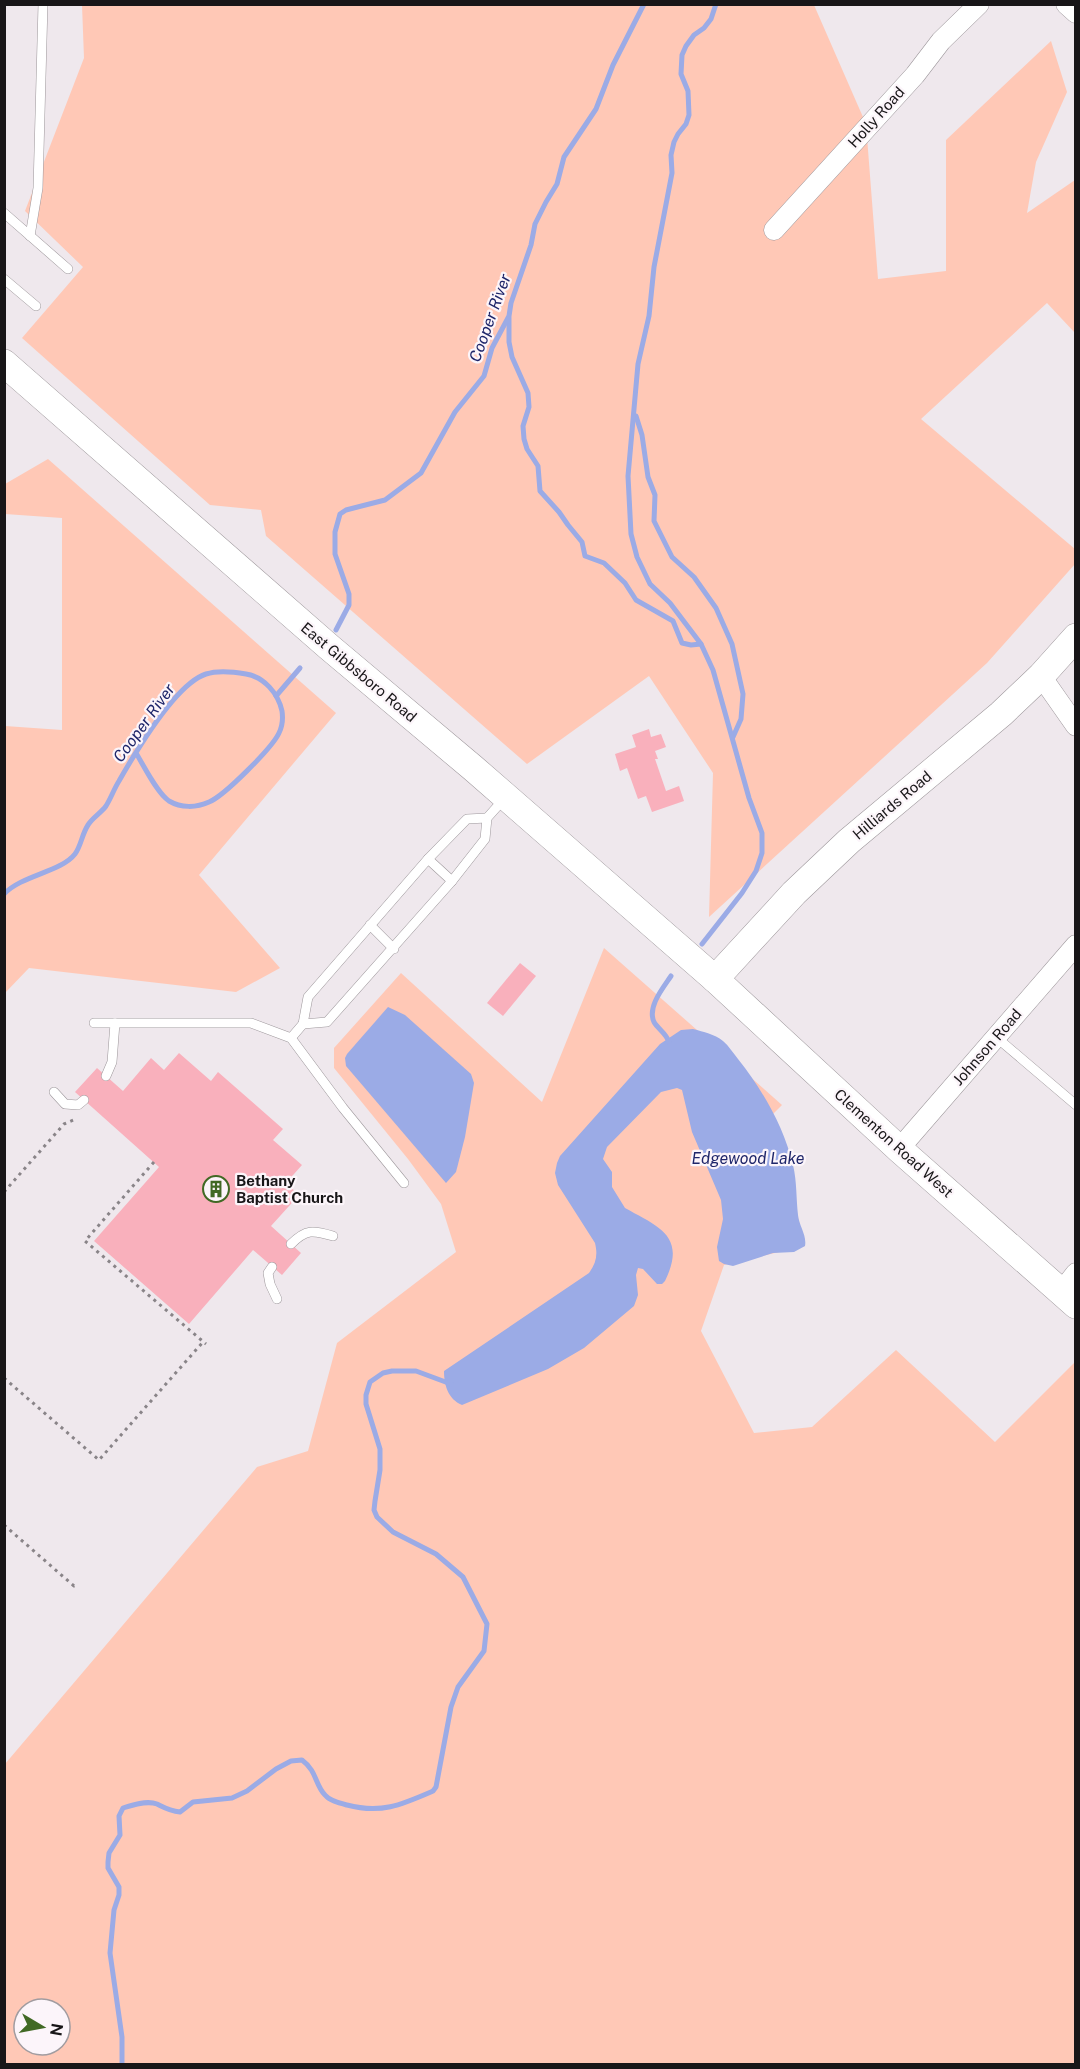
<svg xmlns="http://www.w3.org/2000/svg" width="1080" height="2069" font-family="'Public Sans',sans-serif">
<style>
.green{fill:#ffc8b6;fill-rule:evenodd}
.water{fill:#9babe6}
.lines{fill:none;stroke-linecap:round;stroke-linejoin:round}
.stream{stroke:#9babe6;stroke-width:5}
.building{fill:#f9b0bc}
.lane-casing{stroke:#9d979b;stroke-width:10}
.street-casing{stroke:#9d979b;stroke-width:21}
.secondary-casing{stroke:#9d979b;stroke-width:28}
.path{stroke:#898488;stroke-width:3;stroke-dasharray:3 4.5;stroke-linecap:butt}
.lane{stroke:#fff;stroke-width:9}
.street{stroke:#fff;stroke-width:20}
.secondary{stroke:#fff;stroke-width:27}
.labels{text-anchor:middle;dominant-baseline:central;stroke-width:4.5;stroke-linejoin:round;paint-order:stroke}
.street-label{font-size:15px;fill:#181618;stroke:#fcf5fa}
.poi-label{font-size:15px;font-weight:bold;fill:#181618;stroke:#fcf5fa;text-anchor:start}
.water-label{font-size:16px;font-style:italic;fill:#1f266a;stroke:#fcf5fa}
</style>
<rect width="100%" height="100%" fill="#efe8ed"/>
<g class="green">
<polygon points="82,5 814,5 866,124 878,279 946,271 946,140 1051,41 1067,92 1036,162 1027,213 1075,180 1075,333 1047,303 921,419 1075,549 1075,564 987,663 709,917 713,773 649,676 527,764 266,536 261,510 210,505 22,338 83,267 25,211 84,58"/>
<polygon points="48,459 336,713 199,875 280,968 236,992 29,968 5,993 5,726 62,730 62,518 5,514 5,484"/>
<path d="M604 948 782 1105 773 1114 805 1246 724 1265 701 1331 754 1433 812 1427 896 1350 995 1442 1075 1362V2064H5V1764L257 1467 308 1451 337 1343 456 1252 441 1204 408 1159 334 1068V1048L401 973 542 1102ZM24 2009H60V2045H24Z"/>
</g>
<g class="water">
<polygon points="388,1007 405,1015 471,1074 474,1083 465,1137 456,1172 446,1183 346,1066 345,1058 347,1054"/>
<path d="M693 1029C704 1032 714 1034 723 1041 729 1046 733 1053 738 1059 762 1089 784 1127 793 1165 797 1182 796 1198 798 1215 799 1226 807 1235 805 1246L794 1252 773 1253 733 1266 724 1264 719 1261 717 1247 723 1219 721 1200 692 1132 682 1090 677 1088 661 1092 607 1147 603 1159 612 1172V1187L625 1208C659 1227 687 1236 665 1281L662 1284H657L643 1269 638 1268 636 1275 638 1295 634 1306 584 1348 548 1369 462 1405C448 1399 444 1385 444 1371L589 1273C596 1263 598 1255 595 1243L558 1185 555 1173 557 1163 560 1156 660 1044 681 1030Z"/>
</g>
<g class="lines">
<g class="stream">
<polyline points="509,318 509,342 512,357 528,393 529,407 523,426 524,439 527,449 538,466 540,491 559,512 568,525 582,542 585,556 604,563 625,583 636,600 673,621 682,643 691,645 701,644"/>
<polyline points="636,416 642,435 648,477 655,495 654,521 672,557 694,577 716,608 732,644 743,694 741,719 733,737"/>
<polyline points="336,630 349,605 349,594 335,554 335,532 340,514 346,510 385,500 421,473 455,412 484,376 492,348 509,316 511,303 531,245 535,224 546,202 557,184 564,157 596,109 613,65 644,4"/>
<polyline points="276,696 300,668"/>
<path d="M4 894C22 875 61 872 75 854 81 846 82 834 88 825 92 818 101 813 106 806 111 798 114 789 119 781 135 753 175 684 206 674 218 670 235 672 246 674 264 677 278 693 282 711 283 718 282 727 279 733 272 748 224 796 209 802 196 808 181 808 169 801 157 793 144 766 136 753"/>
<polyline points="702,944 742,893 756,871 762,853 762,833 749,798 713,670 701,644 670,603 650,584 637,557 631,534 628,476 638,364 649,316 654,267 672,173 671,155 674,142 678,134 686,124 689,115 688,91 681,74 682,55 686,46 694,35 704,28 711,19 716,4"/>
<path d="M669 1042C666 1033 658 1029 654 1022 647 1007 663 988 671 976"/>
<path d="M122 2064V2037L110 1953 114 1910 119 1895V1887L108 1868V1862L109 1853 120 1835 119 1816 123 1808C132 1805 147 1800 157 1804 165 1808 170 1811 180 1812L193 1802 232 1798 247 1791 276 1769 291 1761 302 1760C317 1771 315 1785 325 1795 330 1801 339 1803 347 1805 381 1814 401 1805 433 1791L436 1787 451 1707 458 1687 484 1651 487 1624 463 1577 436 1554 393 1532 377 1517 374 1510 375 1501 380 1470V1449L366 1404V1395L370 1382 383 1373 392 1371H416L451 1384"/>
</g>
</g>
<g class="building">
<polygon points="649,729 651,737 661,734 666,747 655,751 658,759 655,759 666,791 679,786 684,801 652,812 646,796 638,799 627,768 620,771 615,754 636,747 632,735"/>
<polygon points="520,963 536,976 503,1016 487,1003"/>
<polygon points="179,1053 211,1081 218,1072 283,1129 273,1140 302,1165 286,1183 299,1195 271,1226 301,1253 282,1275 253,1250 189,1324 94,1241 159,1167 75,1092 97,1068 123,1091 151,1058 164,1070"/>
</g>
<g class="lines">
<defs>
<g id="lane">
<polyline points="4,213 68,269"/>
<polyline points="30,236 38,188 43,4"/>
<polyline points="4,279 36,306"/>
<polyline points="428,859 452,881"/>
<polyline points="370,925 394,949"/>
<polyline points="94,1023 251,1023 291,1038 343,1108 404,1183"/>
<polyline points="303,1024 327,1022 452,881 485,839 487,818 504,799"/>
<polyline points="996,1037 1076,1105"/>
<polyline points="291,1038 303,1024 308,997 428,859 467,819 487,818"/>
<polyline points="106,1076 112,1062 115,1023"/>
<polyline points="54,1092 65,1104 78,1105 84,1100"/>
<path d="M291 1244C306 1229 313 1230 333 1236"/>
<polyline points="272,1267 268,1273 270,1284 277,1299"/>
</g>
<g id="street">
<polyline points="1066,4 1076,13"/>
<polyline points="774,230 915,75 941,41 979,4"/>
<polyline points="1041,676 1076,726"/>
<polyline points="899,1149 1076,945"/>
<polyline points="1061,1292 1076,1273"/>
</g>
<g id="secondary">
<polyline points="4,363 329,647 473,768 715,979 899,1149 1076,1305"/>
<polyline points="715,979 794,893 849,841 1001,714 1041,676 1076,637"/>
</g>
</defs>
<use href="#lane" class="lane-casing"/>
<use href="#street" class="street-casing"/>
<use href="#secondary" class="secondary-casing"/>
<g class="path">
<polyline points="154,1162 85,1241 206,1344"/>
<polyline points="4,1192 64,1124 76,1119"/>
<polyline points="4,1378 99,1460 203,1342"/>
<polyline points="4,1525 74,1586 76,1584"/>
</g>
<use href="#lane" class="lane"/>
<use href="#street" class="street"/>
<use href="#secondary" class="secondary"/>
</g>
<defs>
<symbol id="building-ring" viewBox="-11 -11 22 22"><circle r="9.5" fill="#fcf5fa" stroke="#416924" stroke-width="1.5"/><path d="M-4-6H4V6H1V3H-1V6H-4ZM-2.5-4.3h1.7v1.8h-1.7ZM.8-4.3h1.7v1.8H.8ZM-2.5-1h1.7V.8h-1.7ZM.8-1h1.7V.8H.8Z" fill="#416924"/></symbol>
</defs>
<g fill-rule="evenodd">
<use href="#building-ring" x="201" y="1174" width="30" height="30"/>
</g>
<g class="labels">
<g class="street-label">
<text transform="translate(876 117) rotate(-48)">Holly Road</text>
<text transform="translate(359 672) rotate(40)">East Gibbsboro Road</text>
<text transform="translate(892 805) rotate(-40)">Hilliards Road</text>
<text transform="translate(987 1047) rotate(-49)">Johnson Road</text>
<text transform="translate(894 1143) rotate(42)">Clementon Road West</text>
</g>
<g class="poi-label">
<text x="236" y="1180">Bethany<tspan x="236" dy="17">Baptist Church</tspan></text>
</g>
<g class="water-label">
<text transform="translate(490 318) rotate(-70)">Cooper River</text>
<text transform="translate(144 723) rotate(-54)">Cooper River</text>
<text x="748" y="1158">Edgewood Lake</text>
</g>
</g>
<rect width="1080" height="2069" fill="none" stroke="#181618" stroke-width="12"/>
<g transform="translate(42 2027) rotate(100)"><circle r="28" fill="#fcf5fa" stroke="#a19ca0" stroke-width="1.5"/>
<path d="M0-4.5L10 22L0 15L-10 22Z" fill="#416924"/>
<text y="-9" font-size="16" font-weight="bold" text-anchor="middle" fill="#181618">N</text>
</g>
</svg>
